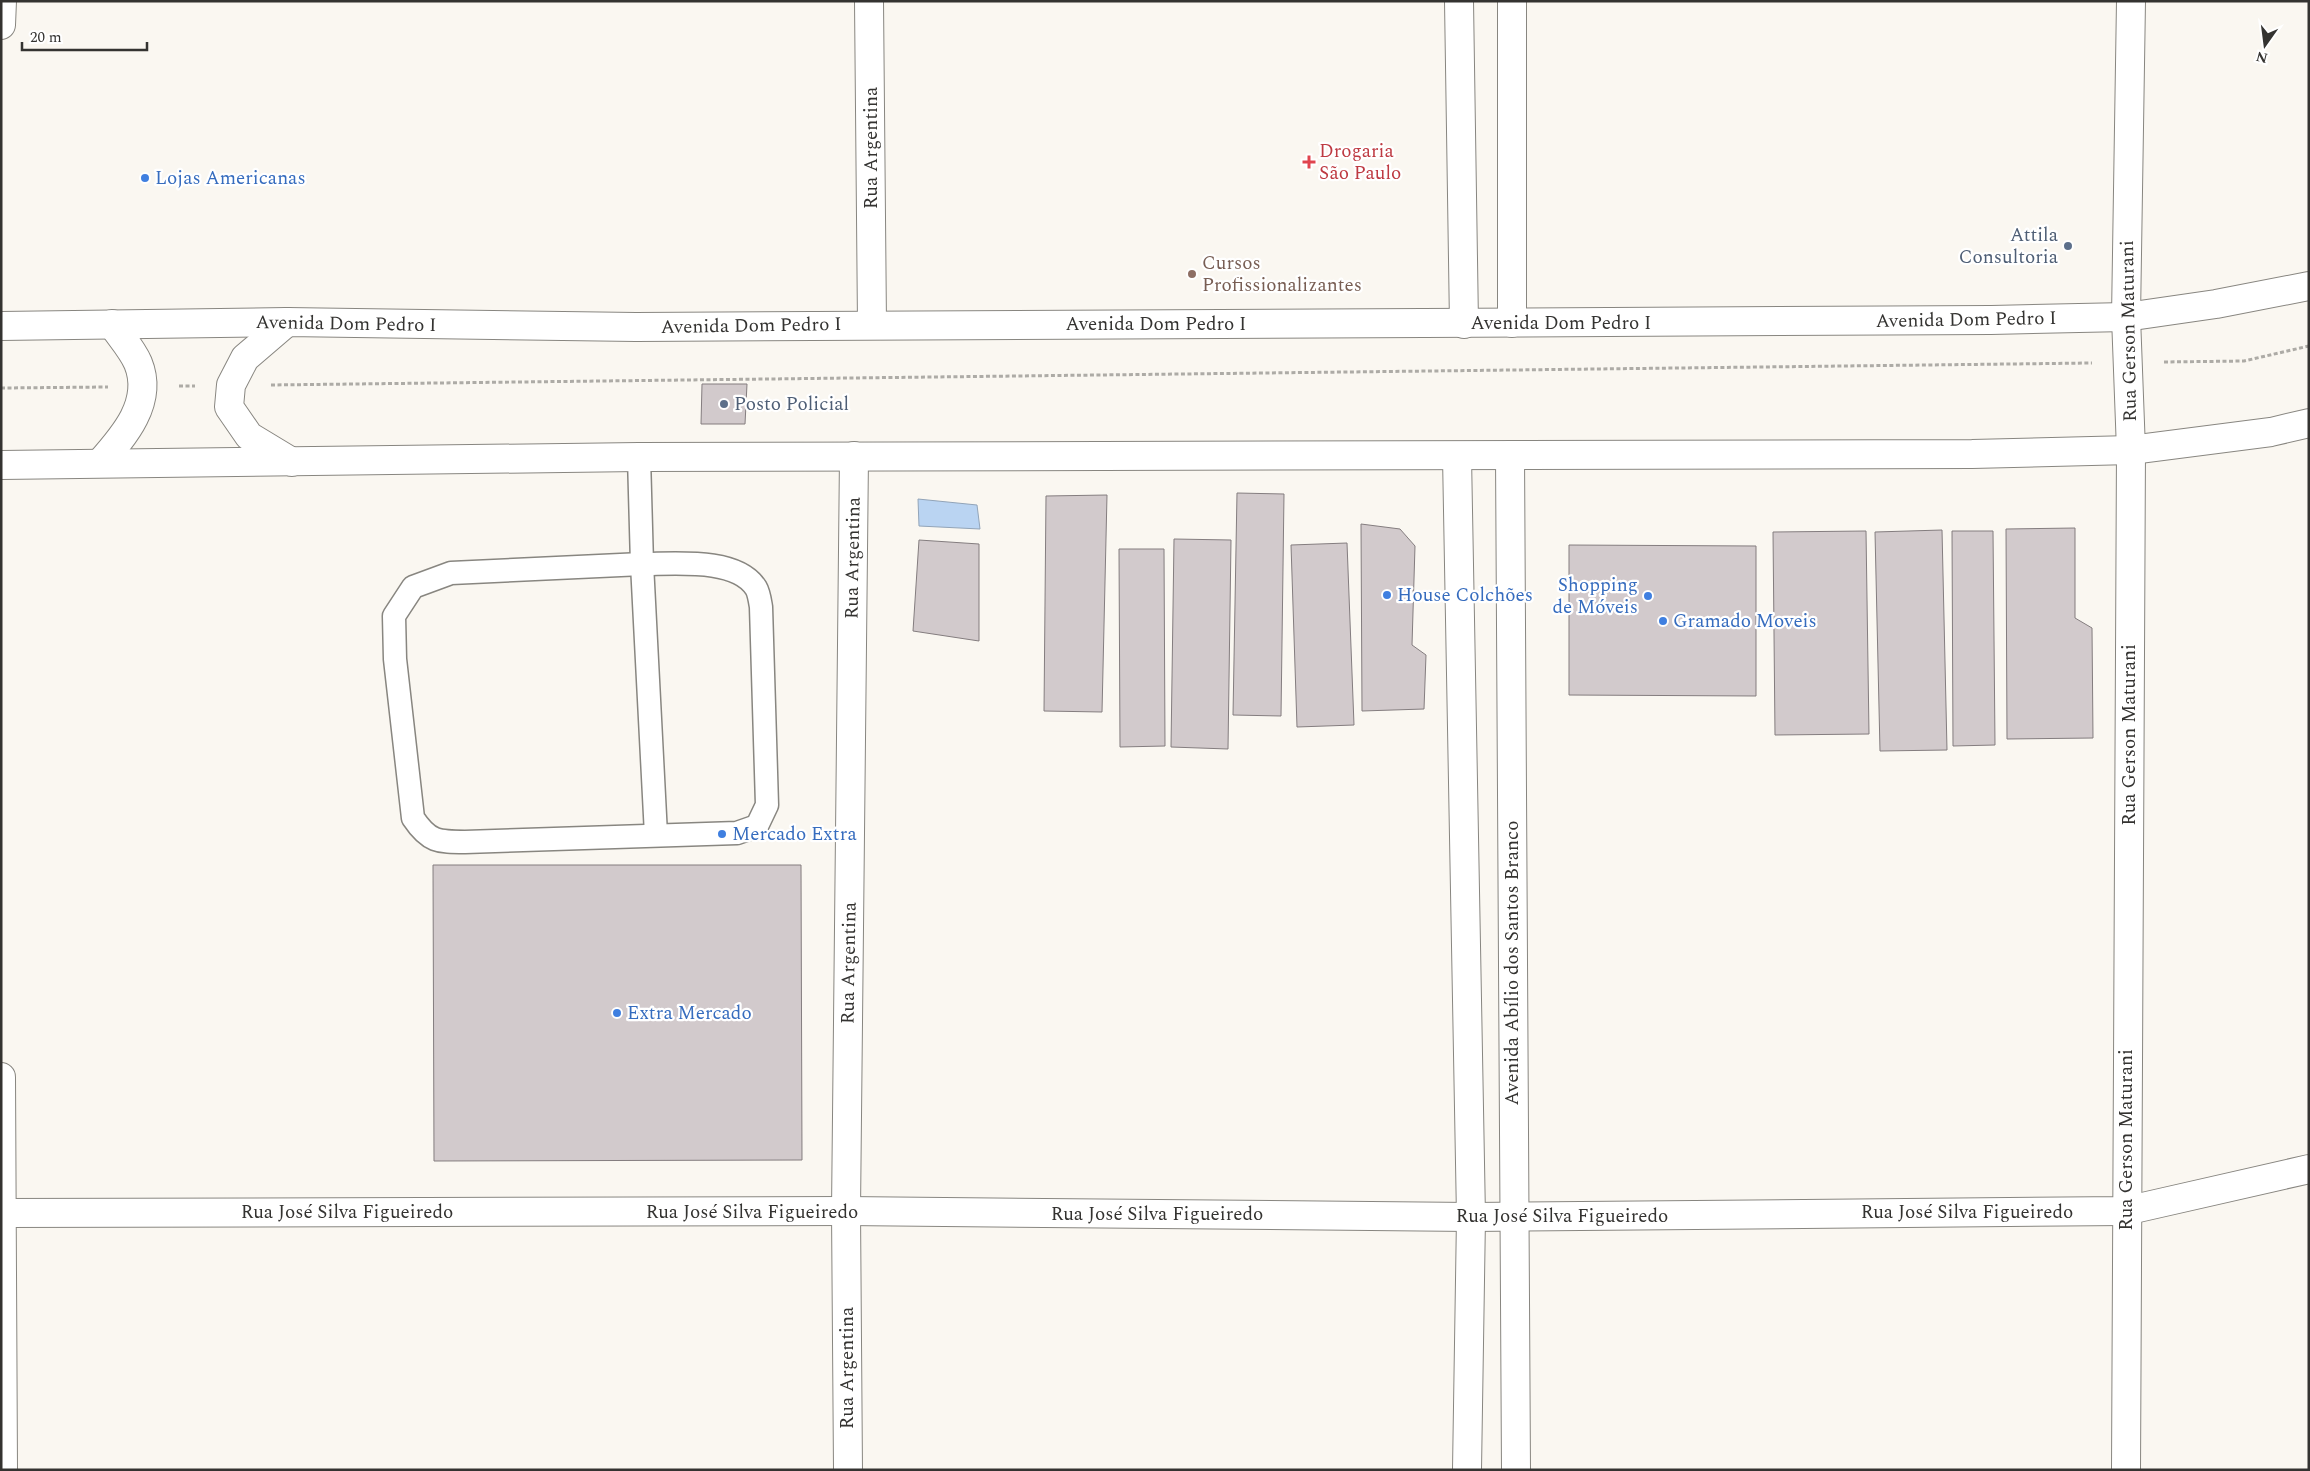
<svg xmlns="http://www.w3.org/2000/svg" width="2310" height="1471" font-family="Spectral,serif">
<style>
.water{fill:#bad4f2;stroke:#92a4b8}
.building{fill:#d2cacc;stroke:#847d7f}
.lines{fill:none;stroke-linecap:round;stroke-linejoin:round}
.lane-casing{stroke:#888680;stroke-width:25}
.street-casing{stroke:#888680;stroke-width:30}
.secondary-casing{stroke:#888680;stroke-width:30}
.path{stroke:#adaba6;stroke-width:3;stroke-dasharray:4 2.5;stroke-linecap:butt}
.lane{stroke:#fff;stroke-width:22}
.street{stroke:#fff;stroke-width:28}
.secondary{stroke:#fff;stroke-width:28}
.health-dot{fill:#e0444e;stroke:#fff;stroke-width:2}
.shop-dot{fill:#3f7fe0;stroke:#fff;stroke-width:2}
.service-dot{fill:#5c6f8a;stroke:#fff;stroke-width:2}
.education-dot{fill:#8d6e63;stroke:#fff;stroke-width:2}
.labels{text-anchor:middle;dominant-baseline:central;stroke-width:4.5;stroke-linejoin:round;paint-order:stroke}
.street-label{font-size:19px;fill:#343331;stroke:#fff}
.health-label{font-size:19px;fill:#be3a42;stroke:#fff;text-anchor:start}
.shop-label{font-size:19px;fill:#366cbe;stroke:#fff;text-anchor:start}
.service-label{font-size:19px;fill:#4e5e75;stroke:#fff;text-anchor:end}
.education-label{font-size:19px;fill:#785e54;stroke:#fff;text-anchor:start}
</style>
<rect width="100%" height="100%" fill="#faf7f1"/>
<polygon class="water" points="918,499 977,505 980,529 919,526"/>
<g class="building">
<polygon points="702,384 747,384 745,424 701,424"/>
<polygon points="1237,493 1284,494 1281,716 1233,715"/>
<polygon points="1107,495 1102,712 1044,711 1046,496"/>
<polygon points="1361,524 1400,529 1415,546 1412,645 1426,655 1424,709 1362,711"/>
<polygon points="2075,528 2075,618 2092,628 2093,738 2007,739 2006,529"/>
<polygon points="1942,530 1947,750 1880,751 1875,532"/>
<polygon points="1866,531 1869,734 1775,735 1773,532"/>
<polygon points="1952,531 1993,531 1995,745 1953,746"/>
<polygon points="1174,539 1231,540 1228,749 1171,747"/>
<polygon points="919,540 979,544 979,641 913,631"/>
<polygon points="1347,543 1354,725 1297,727 1291,545"/>
<polygon points="1569,545 1756,546 1756,696 1569,695"/>
<polygon points="1119,549 1164,549 1165,746 1120,747"/>
<polygon points="433,865 801,865 802,1160 434,1161"/>
</g>
<g class="lines">
<defs>
<g id="lane">
<polyline points="639,457 642,564 656,835"/>
<path d="M642 564C673 564 737 557 756 588 759 593 760 601 761 607L767 805 757 826 737 833 465 842C438 842 429 842 413 818L395 659 394 616 413 587 451 573Z"/>
</g>
<g id="street">
<polyline points="869,1 872,325"/>
<polyline points="1,25 2,1"/>
<polyline points="1510,455 1516,1470"/>
<polyline points="1457,456 1471,1217 1467,1470"/>
<polyline points="1,1077 3,1470"/>
<polyline points="1,1213 846,1211 1471,1217 2125,1211 2309,1169"/>
<polyline points="848,1470 846,1211 854,456"/>
<polyline points="2126,1470 2131,450 2126,317 2131,1"/>
</g>
<g id="secondary">
<polyline points="1459,1 1464,324"/>
<polyline points="1512,1 1512,323"/>
<polyline points="287,322 245,358 231,385 229,407 249,436 292,462"/>
<polyline points="1,326 287,322 636,327 1991,320 2126,317 2216,304 2309,286"/>
<path d="M100 463C124 436 154 402 138 363 132 349 120 336 112 324"/>
<polyline points="1,465 639,457 1972,454 2131,450 2271,432 2309,423"/>
</g>
</defs>
<use href="#lane" class="lane-casing"/>
<use href="#street" class="street-casing"/>
<use href="#secondary" class="secondary-casing"/>
<g class="path">
<polyline points="2164,362 2244,361 2309,346"/>
<polyline points="271,385 2092,363"/>
<polyline points="179,386 195,386"/>
<polyline points="1,388 108,387"/>
</g>
<use href="#lane" class="lane"/>
<use href="#street" class="street"/>
<use href="#secondary" class="secondary"/>
</g>
<path class="health-dot" d="M1306.5 154.5h5v5h5v5h-5v5h-5v-5h-5v-5h5z"/>
<g class="shop-dot">
<circle cx="145" cy="178" r="5"/>
<circle cx="1387" cy="595" r="5"/>
<circle cx="1648" cy="596" r="5"/>
<circle cx="1663" cy="621" r="5"/>
<circle cx="722" cy="834" r="5"/>
<circle cx="617" cy="1013" r="5"/>
</g>
<g class="service-dot">
<circle cx="2068" cy="246" r="5"/>
<circle cx="724" cy="404" r="5"/>
</g>
<circle class="education-dot" cx="1192" cy="274" r="5"/>
<g class="labels">
<g class="street-label">
<text transform="translate(871 148) rotate(-90)">Rua Argentina</text>
<text transform="translate(1966 320) rotate(-1)">Avenida Dom Pedro I</text>
<text x="1561" y="323">Avenida Dom Pedro I</text>
<text transform="translate(346 324) rotate(1)">Avenida Dom Pedro I</text>
<text x="1156" y="324">Avenida Dom Pedro I</text>
<text transform="translate(751 326) rotate(-1)">Avenida Dom Pedro I</text>
<text transform="translate(2129 331) rotate(-91)">Rua Gerson Maturani</text>
<text transform="translate(853 558) rotate(-89)">Rua Argentina</text>
<text transform="translate(2129 735) rotate(-90)">Rua Gerson Maturani</text>
<text transform="translate(849 963) rotate(-89)">Rua Argentina</text>
<text transform="translate(1512 963) rotate(-90)">Avenida Abílio dos Santos Branco</text>
<text transform="translate(2126 1140) rotate(-90)">Rua Gerson Maturani</text>
<text x="347" y="1212">Rua José Silva Figueiredo</text>
<text x="752" y="1212">Rua José Silva Figueiredo</text>
<text x="1967" y="1212">Rua José Silva Figueiredo</text>
<text x="1157" y="1214">Rua José Silva Figueiredo</text>
<text x="1562" y="1216">Rua José Silva Figueiredo</text>
<text transform="translate(847 1368) rotate(-90)">Rua Argentina</text>
</g>
<g class="health-label">
<text x="1319" y="151">Drogaria<tspan x="1319" dy="22">São Paulo</tspan></text>
</g>
<g class="shop-label">
<text x="155" y="178">Lojas Americanas</text>
<text x="1638" y="585" text-anchor="end">Shopping<tspan x="1638" dy="22">de Móveis</tspan></text>
<text x="1397" y="595">House Colchões</text>
<text x="1673" y="621">Gramado Moveis</text>
<text x="732" y="834">Mercado Extra</text>
<text x="627" y="1013">Extra Mercado</text>
</g>
<g class="service-label">
<text x="2058" y="235">Attila<tspan x="2058" dy="22">Consultoria</tspan></text>
<text x="734" y="404" text-anchor="start">Posto Policial</text>
</g>
<g class="education-label">
<text x="1202" y="263">Cursos<tspan x="1202" dy="22">Profissionalizantes</tspan></text>
</g>
</g>
<rect width="2310" height="1471" fill="none" stroke="#343331" stroke-width="5"/>
<g transform="translate(2265 45) rotate(194)" stroke="#ffffff" stroke-width="4" paint-order="stroke">
<path d="M0-4L9 19L0 12L-9 19Z" fill="#343331"/>
<text y="-8" font-size="14" font-weight="bold" text-anchor="middle" fill="#343331">N</text>
</g>
<path d="M22 42v8h125v-8" fill="none" stroke="#343331" stroke-width="2.5"/>
<text x="30" y="42" font-size="15" fill="#343331" stroke="#ffffff" stroke-width="4" paint-order="stroke">20 m</text>
</svg>
